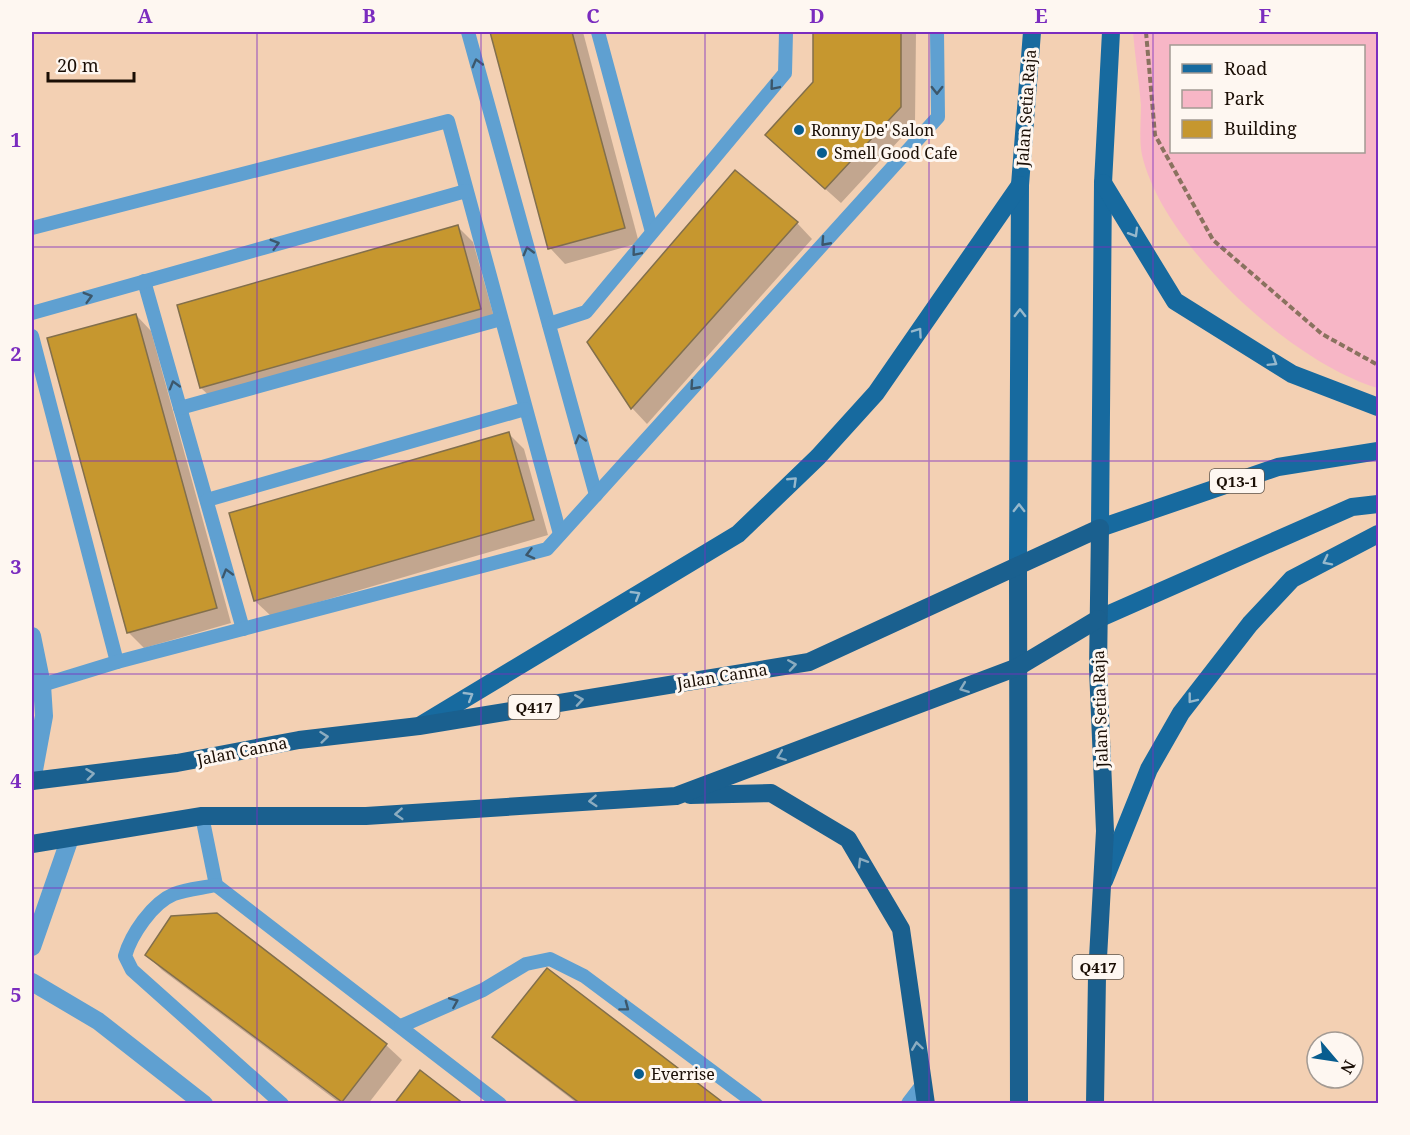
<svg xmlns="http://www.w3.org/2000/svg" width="1410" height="1135" font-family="'Noto Serif',serif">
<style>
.green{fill:#f7b6c6;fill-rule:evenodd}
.shadow{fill:#0003}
.building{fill:#c6972f;stroke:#826f4c;stroke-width:1.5}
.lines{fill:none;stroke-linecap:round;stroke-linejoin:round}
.path{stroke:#8a725f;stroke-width:4;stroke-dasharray:6 3;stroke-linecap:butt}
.service{stroke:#5fa0d1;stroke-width:14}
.minor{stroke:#5fa0d1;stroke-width:18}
.primary{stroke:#176a9f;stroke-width:18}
.trunk{stroke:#1a608f;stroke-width:18}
.oneway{stroke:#3c576b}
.oneway2{stroke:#96b8cc}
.oneway3{stroke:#8cacc0}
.grid{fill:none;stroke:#7b2cbf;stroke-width:1.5;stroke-opacity:0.55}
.poi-dot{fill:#085d8f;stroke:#fef7f1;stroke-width:2}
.labels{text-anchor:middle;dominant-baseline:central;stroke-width:6;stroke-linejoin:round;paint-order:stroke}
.shield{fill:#fef7f1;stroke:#5e544c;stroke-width:1.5}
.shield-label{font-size:15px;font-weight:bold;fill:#1a0e05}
.street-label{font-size:16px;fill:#1a0e05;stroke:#fef7f1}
.poi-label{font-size:16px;fill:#1a0e05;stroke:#fef7f1;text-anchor:start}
.neatline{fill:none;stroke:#7b2cbf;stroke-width:2}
.grid-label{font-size:20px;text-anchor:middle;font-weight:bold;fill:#7b2cbf}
</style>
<rect width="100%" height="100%" fill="#f3d0b3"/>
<path class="green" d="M1133 32H1378V388C1292 363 1163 245 1142 155 1139 140 1141 121 1141 105 1139 81 1135 57 1133 32ZM1172 46H1364V152H1172Z"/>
<g class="shadow">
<polygon points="491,32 583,32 639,243 565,264 550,248"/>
<polygon points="815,32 916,32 915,123 841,203 783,151 814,83"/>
<polygon points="797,223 812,239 647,424 632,408 589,342"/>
<polygon points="458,227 473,242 496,324 217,403 201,388"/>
<polygon points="136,315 151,331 231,623 144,648 128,632"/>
<polygon points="508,433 524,449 548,535 271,616 255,601"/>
<polygon points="216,914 386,1045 402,1060 368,1104 341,1104 162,970 147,955"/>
<polygon points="494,1037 723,1104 578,1104 510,1052"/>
</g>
<g class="building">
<polygon points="490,32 572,32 625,228 548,249"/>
<polygon points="813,32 901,32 901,107 825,189 765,135 813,82"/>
<polygon points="735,170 798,222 631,409 587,342"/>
<polygon points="458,225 481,309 200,388 177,305"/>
<polygon points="136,314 217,608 127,633 47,338"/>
<polygon points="509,432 534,520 254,601 229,513"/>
<polygon points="217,913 387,1044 342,1102 145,955 171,916"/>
<polygon points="547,968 725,1104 581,1104 492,1037"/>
<polygon points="420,1070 464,1104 394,1104"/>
</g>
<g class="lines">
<polyline class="path" points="1146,32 1155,135 1213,240 1322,334 1378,365"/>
<g class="service">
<polyline points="468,32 596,495"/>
<polyline points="598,32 652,232"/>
<polyline points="32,228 448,121 560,534"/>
<polyline points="144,281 243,629"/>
<polyline points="32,313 466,191"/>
<polyline points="549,324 586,312 785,73 786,32"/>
<polyline points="32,336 117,662"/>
<polyline points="180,408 501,319"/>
<polyline points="207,500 525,409"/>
<polyline points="42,685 117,662 547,549 938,117 937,32"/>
<polyline points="202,816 216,885 500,1104"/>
<path d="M216 885C203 888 187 889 174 894 152 903 131 935 125 956L132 970 282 1104"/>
<polyline points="401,1026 483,990 526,964 550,959 584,976 756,1104"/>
</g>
<g class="minor">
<polyline points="32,636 42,685 44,716 32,781"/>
<polyline points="32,947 70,838"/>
<polyline points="32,982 98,1021 204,1104"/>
<polyline points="910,1104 923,1087"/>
</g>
<g class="primary">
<polyline points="1111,32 1103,183 1100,528 1278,467 1378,451"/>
<polyline points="1103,183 1175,301 1292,374 1378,407"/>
<polyline points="1018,566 1020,185 1032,32"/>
<polyline points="1098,619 1352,507 1378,504"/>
<polyline points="421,725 738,534 818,457 876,393 1020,185"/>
<polyline points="1104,881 1149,769 1181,713 1250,624 1292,579 1378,534"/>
</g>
<g class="trunk">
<polyline points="1018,566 1019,1104"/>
<polyline points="32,781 177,763 299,740 419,726 809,662 1100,528 1098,669 1105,831 1097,976 1095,1104"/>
<polyline points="690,795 771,793 848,839 901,929 926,1104"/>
<polyline points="32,844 202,816 366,816 676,796 1018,667 1098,619"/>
</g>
</g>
<defs><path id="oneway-chevron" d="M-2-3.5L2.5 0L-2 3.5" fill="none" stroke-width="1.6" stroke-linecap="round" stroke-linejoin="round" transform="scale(1.5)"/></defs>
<g class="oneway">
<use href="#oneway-chevron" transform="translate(477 63) rotate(-105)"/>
<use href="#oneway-chevron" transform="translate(774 86) rotate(130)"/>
<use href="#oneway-chevron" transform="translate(937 90) rotate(90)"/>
<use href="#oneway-chevron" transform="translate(825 242) rotate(132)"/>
<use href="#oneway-chevron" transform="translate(275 244) rotate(-16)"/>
<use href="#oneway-chevron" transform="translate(528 251) rotate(-105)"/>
<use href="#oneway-chevron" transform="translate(636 252) rotate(130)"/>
<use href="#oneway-chevron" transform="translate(88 297) rotate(-16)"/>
<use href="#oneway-chevron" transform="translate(174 385) rotate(-106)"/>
<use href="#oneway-chevron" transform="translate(694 386) rotate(132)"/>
<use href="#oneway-chevron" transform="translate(580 439) rotate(-105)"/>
<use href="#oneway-chevron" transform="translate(530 554) rotate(165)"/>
<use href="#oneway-chevron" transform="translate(227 573) rotate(-106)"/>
<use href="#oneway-chevron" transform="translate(454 1002) rotate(-23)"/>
<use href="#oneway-chevron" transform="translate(625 1007) rotate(37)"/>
</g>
<g class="oneway2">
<use href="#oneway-chevron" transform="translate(1134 233) rotate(59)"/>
<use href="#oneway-chevron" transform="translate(1020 313) rotate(-90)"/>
<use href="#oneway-chevron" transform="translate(918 332) rotate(-55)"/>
<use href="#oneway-chevron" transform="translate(1273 362) rotate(32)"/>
<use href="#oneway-chevron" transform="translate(793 481) rotate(-44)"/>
<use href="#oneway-chevron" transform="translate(1019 508) rotate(-90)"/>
<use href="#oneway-chevron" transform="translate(1327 561) rotate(153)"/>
<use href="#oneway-chevron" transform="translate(636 595) rotate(-31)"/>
<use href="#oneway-chevron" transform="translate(469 696) rotate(-31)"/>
<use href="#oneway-chevron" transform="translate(1192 699) rotate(128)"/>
</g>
<g class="oneway3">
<use href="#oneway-chevron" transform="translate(792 665) rotate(-9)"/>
<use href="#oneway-chevron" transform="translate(964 688) rotate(159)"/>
<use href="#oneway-chevron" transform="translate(579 700) rotate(-9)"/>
<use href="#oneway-chevron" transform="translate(324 737) rotate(-6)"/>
<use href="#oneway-chevron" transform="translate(781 756) rotate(159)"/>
<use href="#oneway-chevron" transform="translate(90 774) rotate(-7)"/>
<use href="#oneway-chevron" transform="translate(593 801) rotate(176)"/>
<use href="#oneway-chevron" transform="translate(399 814) rotate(176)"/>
<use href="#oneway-chevron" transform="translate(862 862) rotate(-121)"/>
<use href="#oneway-chevron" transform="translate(917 1046) rotate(-98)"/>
</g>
<path class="grid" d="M257 32V1104M481 32V1104M705 32V1104M929 32V1104M1153 32V1104M32 247H1378M32 461H1378M32 674H1378M32 888H1378"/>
<g class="poi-dot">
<circle cx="799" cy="130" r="6"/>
<circle cx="822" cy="153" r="6"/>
<circle cx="639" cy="1074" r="6"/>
</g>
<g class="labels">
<g class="shield">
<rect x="1210" y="469" width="54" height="24" rx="4.5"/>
<rect x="508.5" y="695" width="51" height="24" rx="4.5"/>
<rect x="1072.5" y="955" width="51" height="24" rx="4.5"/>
</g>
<g class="shield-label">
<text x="1237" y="481">Q13-1</text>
<text x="534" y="707">Q417</text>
<text x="1098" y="967">Q417</text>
</g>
<g class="street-label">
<text transform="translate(1026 108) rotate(-86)">Jalan Setia Raja</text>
<text transform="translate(722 676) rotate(-9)">Jalan Canna</text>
<text transform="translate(1100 709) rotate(-92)">Jalan Setia Raja</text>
<text transform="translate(242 751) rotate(-11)">Jalan Canna</text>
</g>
<g class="poi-label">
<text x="811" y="130">Ronny De' Salon</text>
<text x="834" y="153">Smell Good Cafe</text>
<text x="651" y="1074">Everrise</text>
</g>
</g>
<rect width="1410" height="1135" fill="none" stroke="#fef7f1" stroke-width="66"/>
<rect x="1170" y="45" width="195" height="108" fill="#fef7f1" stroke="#a39a93" stroke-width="1.5"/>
<rect x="1182" y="64" width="30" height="9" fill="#176a9f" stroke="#a39a93" stroke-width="1.5"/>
<text x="1224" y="75" font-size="18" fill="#1a0e05">Road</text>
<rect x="1182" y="90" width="30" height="18" fill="#f7b6c6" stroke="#a39a93" stroke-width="1.5"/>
<text x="1224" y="105" font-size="18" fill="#1a0e05">Park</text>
<rect x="1182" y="120" width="30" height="18" fill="#c6972f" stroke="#a39a93" stroke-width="1.5"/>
<text x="1224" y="135" font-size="18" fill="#1a0e05">Building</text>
<g transform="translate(1335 1060) rotate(119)"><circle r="28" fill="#fef7f1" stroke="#a39a93" stroke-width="1.5"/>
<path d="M0-4.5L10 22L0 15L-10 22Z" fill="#085d8f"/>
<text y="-9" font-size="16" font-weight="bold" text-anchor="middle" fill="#1a0e05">N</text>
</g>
<path d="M48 72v9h86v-9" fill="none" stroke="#1a0e05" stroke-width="3"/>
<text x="57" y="72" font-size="18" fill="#1a0e05" stroke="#fef7f1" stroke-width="4.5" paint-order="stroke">20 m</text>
<rect x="33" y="33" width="1344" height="1069" class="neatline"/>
<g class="grid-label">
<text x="145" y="23">A</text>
<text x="369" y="23">B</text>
<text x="593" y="23">C</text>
<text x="817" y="23">D</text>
<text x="1041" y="23">E</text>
<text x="1265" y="23">F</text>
<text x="16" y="147">1</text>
<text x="16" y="361">2</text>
<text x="16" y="574">3</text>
<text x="16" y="788">4</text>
<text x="16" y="1002">5</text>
</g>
</svg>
